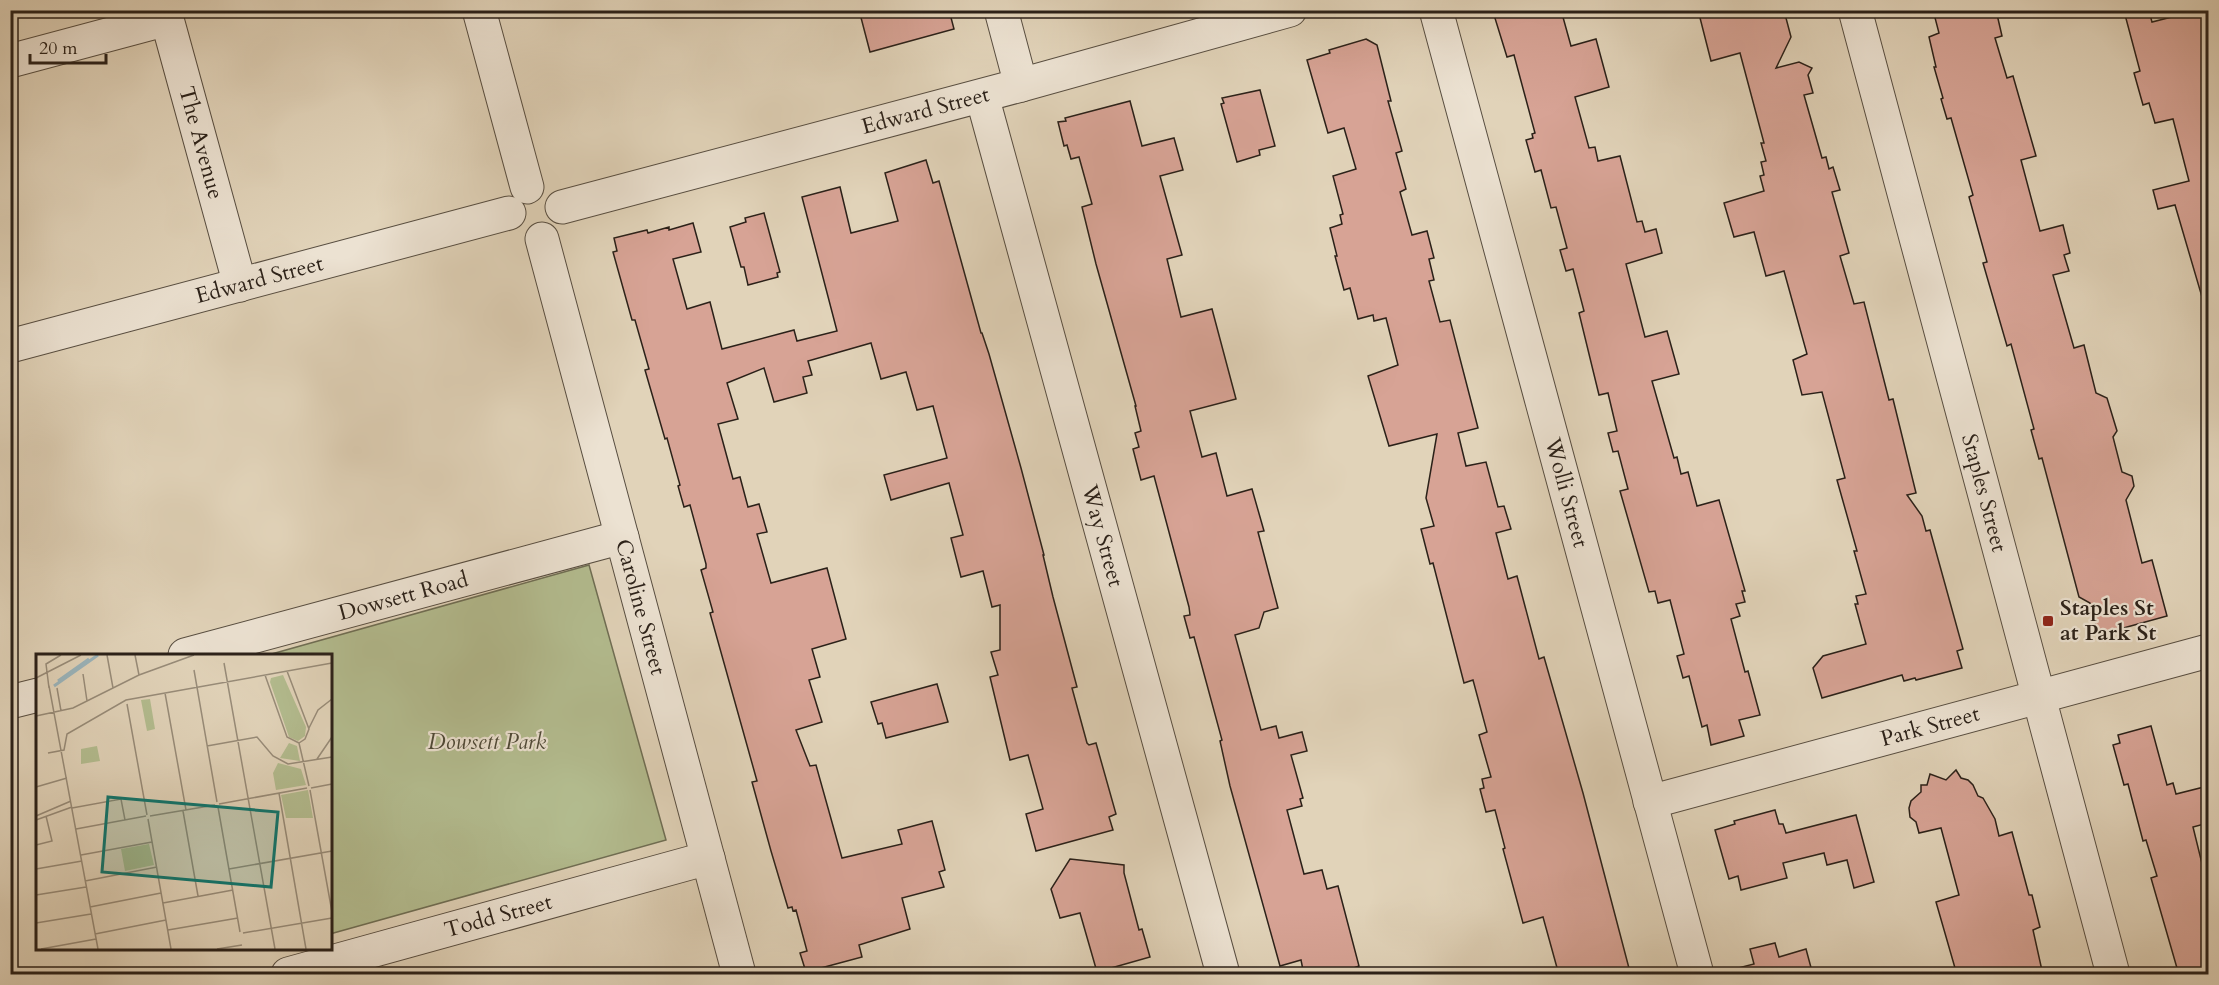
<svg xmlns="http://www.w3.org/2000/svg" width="2219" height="985" font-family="Cardo,serif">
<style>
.green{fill:#b3bc8f;stroke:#6f6e54;stroke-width:1.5}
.building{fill:#d7a395;stroke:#2b2119;stroke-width:1.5}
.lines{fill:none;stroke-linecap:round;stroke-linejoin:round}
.minor-casing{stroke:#584e41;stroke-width:35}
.minor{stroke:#ece2d2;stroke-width:33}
.poi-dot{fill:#8f2418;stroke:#ece2d2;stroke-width:2}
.labels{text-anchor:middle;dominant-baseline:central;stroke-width:4.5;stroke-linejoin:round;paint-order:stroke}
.street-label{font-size:22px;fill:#2b2119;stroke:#ece2d2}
.poi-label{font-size:22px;font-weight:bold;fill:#2b2119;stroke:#ece2d2;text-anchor:start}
.park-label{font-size:22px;font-style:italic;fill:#4d4836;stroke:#ece2d2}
.inset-river{fill:none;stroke:#9ab4bb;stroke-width:3}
.inset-road{fill:none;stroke:#988c79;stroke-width:1.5}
.view{fill:#0f766e;fill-opacity:0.15;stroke:#0f766e;stroke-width:3}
.inset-edge{fill:none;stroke:#2b2119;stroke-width:3}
</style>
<rect width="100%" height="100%" fill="#e1d3b9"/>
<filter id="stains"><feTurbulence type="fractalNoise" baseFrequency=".00333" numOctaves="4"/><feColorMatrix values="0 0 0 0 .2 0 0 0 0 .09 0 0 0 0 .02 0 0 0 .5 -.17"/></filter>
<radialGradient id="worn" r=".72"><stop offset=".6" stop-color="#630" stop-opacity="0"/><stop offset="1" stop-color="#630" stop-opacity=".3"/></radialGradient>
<polygon class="green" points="589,565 666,840 330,934 330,655 268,655"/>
<g class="building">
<polygon points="859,10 949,10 954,29 870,52"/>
<polygon points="1504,10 1561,10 1571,46 1596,39 1609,87 1575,97 1589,148 1595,147 1598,161 1620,156 1637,222 1642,221 1645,232 1656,229 1662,253 1626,264 1645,337 1667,331 1679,374 1652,381 1674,458 1677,457 1681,474 1688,472 1697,506 1719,500 1745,591 1742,591 1745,602 1736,604 1740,616 1731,619 1745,672 1748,671 1760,715 1739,720 1744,736 1711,745 1707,725 1702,727 1689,676 1683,678 1677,656 1684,654 1670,600 1658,603 1655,591 1649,592 1620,491 1628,489 1618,451 1613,452 1608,433 1617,431 1608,393 1599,395 1579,313 1584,311 1573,269 1566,271 1560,250 1567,248 1556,207 1551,208 1541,170 1535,172 1526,140 1533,138 1532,134 1535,133 1514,55 1507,57 1494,15"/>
<polygon points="1698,10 1780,10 1782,16 1786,18 1791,37 1776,68 1799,62 1812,68 1808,75 1813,93 1804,95 1822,158 1826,157 1829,169 1833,167 1840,190 1832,192 1849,253 1840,256 1854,304 1864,302 1889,400 1893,399 1916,493 1907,495 1922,516 1926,531 1930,530 1963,649 1957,651 1962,668 1916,680 1915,678 1904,681 1902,675 1822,698 1813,668 1823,656 1866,644 1855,604 1858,604 1856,596 1866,594 1854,551 1857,551 1837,480 1845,478 1822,392 1802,395 1793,360 1807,354 1784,271 1766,276 1754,232 1734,237 1724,203 1764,191 1760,176 1764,175 1761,162 1766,161 1761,143 1764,143 1740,53 1711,61"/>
<polygon points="1933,10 1996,10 2002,36 1995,38 2007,78 2013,76 2036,156 2021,160 2040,231 2063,225 2070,253 2064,255 2069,271 2053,275 2074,348 2084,345 2096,393 2107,398 2117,431 2113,437 2122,472 2132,476 2134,486 2126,500 2142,563 2152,560 2167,616 2098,635 2090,603 2079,597 2042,458 2039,459 2031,430 2034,429 2011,344 2007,346 1983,263 1987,262 1969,197 1973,195 1951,118 1947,119 1941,99 1943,98 1934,67 1936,67 1929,37 1939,33"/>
<polygon points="2199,10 2208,10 2208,296 2202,297 2175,205 2158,209 2153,190 2189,181 2173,119 2155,123 2149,103 2143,105 2134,73 2140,71 2124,11 2149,11 2152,22"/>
<polygon points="1366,39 1377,45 1391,101 1388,101 1402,151 1396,153 1406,189 1400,192 1412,235 1427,231 1434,258 1429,259 1434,280 1429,281 1440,322 1450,320 1478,428 1458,433 1466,466 1486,462 1498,507 1504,506 1511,529 1496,533 1508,579 1517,576 1539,659 1544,657 1583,793 1630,972 1619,975 1559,975 1543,917 1523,923 1503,849 1505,848 1495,810 1486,812 1480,789 1484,788 1482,779 1491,777 1479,735 1487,732 1473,680 1464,683 1433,563 1430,564 1421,529 1434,526 1426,498 1437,434 1389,446 1368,376 1398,365 1386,318 1374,321 1373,315 1358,319 1350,288 1344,290 1335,256 1337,256 1330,228 1342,224 1340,215 1343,214 1333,176 1356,169 1344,128 1328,133 1307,60 1330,53 1329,50"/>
<polygon points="1260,90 1275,146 1259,150 1260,155 1237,162 1221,104 1224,103 1222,98"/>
<polygon points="1130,101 1142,146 1174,138 1183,170 1160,176 1182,255 1167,259 1181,317 1212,309 1236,399 1190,411 1202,457 1216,453 1227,496 1252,489 1264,531 1258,532 1278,608 1264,612 1259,628 1235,635 1261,730 1276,726 1279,738 1302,732 1307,751 1291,755 1303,798 1300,799 1302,806 1287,810 1304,874 1322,870 1327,889 1338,886 1359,966 1351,969 1352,975 1304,975 1301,960 1280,966 1230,786 1220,741 1222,740 1194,637 1190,638 1184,616 1190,615 1189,607 1154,476 1141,480 1133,449 1139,447 1135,433 1141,431 1135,406 1136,406 1096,264 1082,207 1092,204 1079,157 1071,159 1067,145 1064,146 1058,122 1066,121 1065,118"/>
<polygon points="926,160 933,183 939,181 981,333 982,333 989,354 1021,468 1044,555 1043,555 1053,597 1077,687 1072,688 1087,743 1089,745 1096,743 1116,814 1109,817 1113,830 1036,851 1026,814 1043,809 1028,755 1010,760 990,677 998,675 991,652 1000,650 1000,605 992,607 983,571 961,577 951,538 963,535 949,483 891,500 884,475 947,458 933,406 917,410 906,372 881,379 871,343 808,361 812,375 803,377 807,393 774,402 764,368 727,383 738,419 718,424 733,479 740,477 748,507 759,504 767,532 757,534 771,583 827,568 846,639 812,649 820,677 809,680 822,722 796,730 810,766 816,765 842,858 902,844 898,830 932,821 945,870 939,872 944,887 902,898 910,929 859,945 862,957 806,972 800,953 807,951 796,910 793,911 792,907 788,908 771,851 752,782 757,781 710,613 713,612 701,570 706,568 706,564 690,505 684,507 678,486 680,485 667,438 665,439 645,370 649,369 635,320 632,320 613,252 617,251 614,238 647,230 648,233 669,227 669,230 693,223 701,252 673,259 687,309 710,302 722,349 794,330 797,341 837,331 802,197 840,187 851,233 898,221 885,173"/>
<polygon points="764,213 780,272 777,273 778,277 748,285 744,267 741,267 730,227 746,222 745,218"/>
<polygon points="937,684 948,722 886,738 882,723 878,724 871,702"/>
<polygon points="2151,726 2167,785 2173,783 2176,794 2204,787 2208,805 2208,823 2193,827 2208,888 2208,975 2179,975 2151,878 2157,876 2146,840 2143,841 2128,784 2124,785 2113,745 2120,743 2118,735"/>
<polygon points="1956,770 1961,778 1968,780 1973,785 1978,796 1983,798 1995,819 1999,836 2012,832 2029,895 2032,895 2040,927 2033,930 2043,975 1957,975 1936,902 1959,895 1941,828 1919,833 1916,822 1910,817 1909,808 1911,801 1921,792 1921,785 1927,785 1930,774 1946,780"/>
<polygon points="1775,810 1779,824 1783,824 1786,833 1856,815 1874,882 1854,888 1847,860 1827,865 1824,853 1783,863 1787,878 1741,890 1738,876 1729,879 1715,830 1735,824 1734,821"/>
<polygon points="1070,859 1124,865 1124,873 1139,930 1142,929 1150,957 1097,972 1080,913 1060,918 1051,889"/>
<polygon points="1775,943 1779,957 1806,949 1813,975 1738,975 1738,968 1754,964 1750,949"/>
</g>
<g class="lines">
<defs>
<g id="minor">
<polyline points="479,10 527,187"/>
<polyline points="1001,10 1021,85"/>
<path id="s1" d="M1436 10 1697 974"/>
<path id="s2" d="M1855 10 2113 974"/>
<path id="s3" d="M10 61 167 19 240 285"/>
<path id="s4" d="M982 96 1223 974"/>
<path id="s5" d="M562 207 1021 85 1290 10"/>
<path id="s6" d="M542 239 739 974"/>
<path id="s7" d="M10 346 509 213"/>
<path id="s8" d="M185 655 622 537"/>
<polyline points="10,702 38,695"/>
<path id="s9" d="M1650 802 2208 651"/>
<path id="s10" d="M288 974 708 858"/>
</g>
</defs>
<use href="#minor" class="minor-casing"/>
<use href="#minor" class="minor"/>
</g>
<rect class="poi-dot" x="2042" y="615" width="12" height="12" rx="3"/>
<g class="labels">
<g class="street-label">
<text stroke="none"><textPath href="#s5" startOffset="376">Edward Street</textPath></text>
<text stroke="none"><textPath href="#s3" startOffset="291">The Avenue</textPath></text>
<text stroke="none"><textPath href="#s7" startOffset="258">Edward Street</textPath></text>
<text stroke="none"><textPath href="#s1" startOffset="500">Wolli Street</textPath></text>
<text stroke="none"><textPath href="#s2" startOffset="500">Staples Street</textPath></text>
<text stroke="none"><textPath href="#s4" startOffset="456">Way Street</textPath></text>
<text stroke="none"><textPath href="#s8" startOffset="226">Dowsett Road</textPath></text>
<text stroke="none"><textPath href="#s6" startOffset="381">Caroline Street</textPath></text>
<text stroke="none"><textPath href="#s9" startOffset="290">Park Street</textPath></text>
<text stroke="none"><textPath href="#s10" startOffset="218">Todd Street</textPath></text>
</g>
<g class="poi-label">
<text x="2060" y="608">Staples St<tspan x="2060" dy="25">at Park St</tspan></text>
</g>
<g class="park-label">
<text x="487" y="742">Dowsett Park</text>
</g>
</g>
<g transform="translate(36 654)">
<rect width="296" height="296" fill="#e1d3b9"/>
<path d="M247 21 270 73 269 82 262 87 253 83 234 28 235 24ZM114 45 119 75 111 77 105 46ZM253 89 261 92 264 107 244 104ZM61 92 64 107 45 110V95ZM242 109 265 115 270 131 240 136 237 119ZM272 136 277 164H250L245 141ZM113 190 118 211 89 217 85 195Z" fill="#b3bc8f"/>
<path class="inset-river" d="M22 27 53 5M18 32 62 1"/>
<path class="inset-road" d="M71 1 77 34M99 1 103 21M188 9 239 295M158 16 181 148M251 17 273 75 269 85 263 89M47 20 51 47M229 21 251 83 263 89M0 24 45 1M13 32 62 295M13 34 10 10 25 1M21 34 25 57M129 39 150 156M91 50 111 161M0 62 37 54 103 21 158 1M273 74 282 56 296 45M263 89 273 132M171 92 221 83 237 102 252 110 296 103M12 99 28 96 31 80 90 46 296 9M281 105 296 83M0 133 31 124M275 134 296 130M274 136 296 258M243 139 270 295M183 150 271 134M182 153 204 278M36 154 85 145 89 166M147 157 162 242M0 162 35 147M114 162 179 151M112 165 135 295M0 166 36 153M40 175 110 162M0 191 16 187 10 162M45 201 116 188M0 215 46 207M193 215 296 197M49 227 121 213M0 241 50 233M127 249 197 236M54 253 125 239M0 269 55 260M132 276 202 264M207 279 296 264M59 280 130 266M5 295 60 285M181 295 206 291"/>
<path class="view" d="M72 143 242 158 235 233 66 218Z"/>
<rect width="296" height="296" class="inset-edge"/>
</g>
<rect width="2219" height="985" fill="none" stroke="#e1d3b9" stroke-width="36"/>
<rect x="12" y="12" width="2195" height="961" fill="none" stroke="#2b2119" stroke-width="3"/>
<rect x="18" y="18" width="2183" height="949" fill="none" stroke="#2b2119" stroke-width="1.5"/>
<path d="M30 54v9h76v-9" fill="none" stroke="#2b2119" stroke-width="3"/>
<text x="39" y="54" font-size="18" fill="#2b2119" stroke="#ece2d2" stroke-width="4.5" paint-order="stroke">20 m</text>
<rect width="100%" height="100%" filter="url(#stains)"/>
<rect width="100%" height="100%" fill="url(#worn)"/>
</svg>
